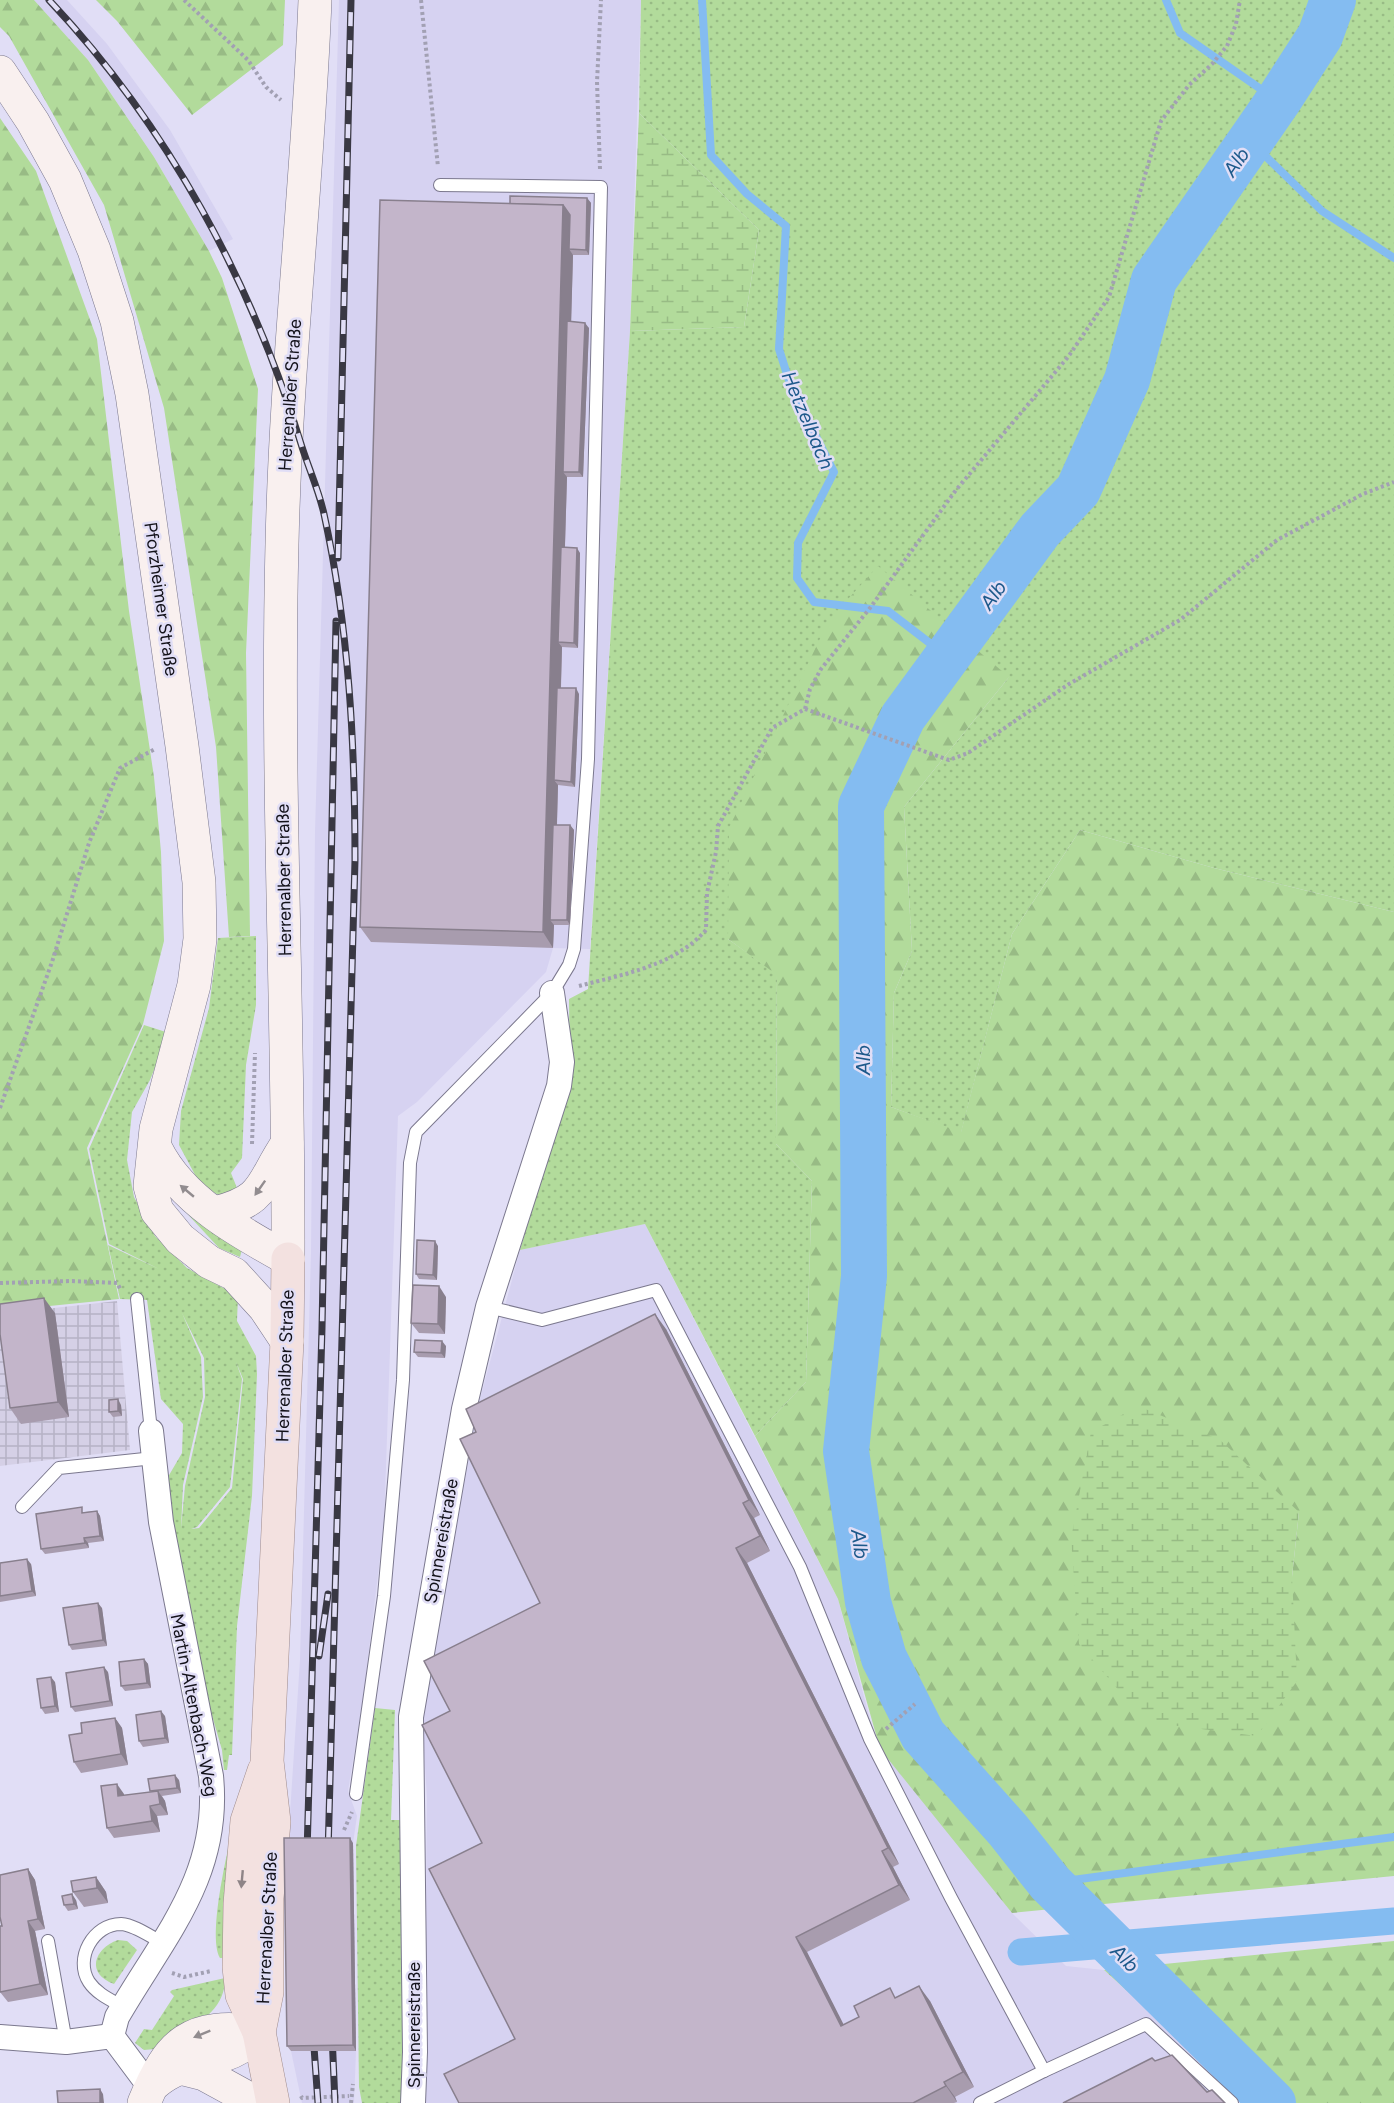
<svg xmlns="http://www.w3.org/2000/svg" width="1394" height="2103" font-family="Figtree,sans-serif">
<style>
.built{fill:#d6d2f1}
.industrial{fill:url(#industrial-grid)}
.grass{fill:url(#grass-dots);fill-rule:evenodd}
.forest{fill:url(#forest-firs);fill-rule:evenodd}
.wetland{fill:url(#wetland-marsh)}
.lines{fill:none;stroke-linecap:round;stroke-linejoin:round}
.stream{stroke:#84bcf1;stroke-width:8}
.canal{stroke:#84bcf1;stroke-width:27}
.river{stroke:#84bcf1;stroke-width:46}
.service-casing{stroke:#7b788e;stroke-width:14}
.minor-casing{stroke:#7b788e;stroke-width:26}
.secondary-casing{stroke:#7b788e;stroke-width:34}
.primary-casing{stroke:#9f8c8d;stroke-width:34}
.path{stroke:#a2a0b3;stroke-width:4;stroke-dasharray:3 3;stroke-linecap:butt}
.service{stroke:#fff;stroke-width:12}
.minor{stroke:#fff;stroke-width:24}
.secondary{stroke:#f9f0ef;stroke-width:33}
.primary{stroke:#f3e1e0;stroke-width:33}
.rail-casing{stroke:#393843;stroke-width:7}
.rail{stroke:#e1def6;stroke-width:4.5;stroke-dasharray:14;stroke-linecap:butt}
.wall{fill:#a89cae}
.shaded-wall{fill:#887f8d}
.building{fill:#c3b5ca;stroke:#887f8d;stroke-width:1.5}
.oneway{fill:#928c8f}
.oneway2{fill:#8e8487}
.labels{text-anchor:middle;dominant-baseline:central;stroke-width:5;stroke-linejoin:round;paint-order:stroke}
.street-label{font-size:18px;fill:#13121a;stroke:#e1def6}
.water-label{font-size:20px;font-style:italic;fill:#1d598b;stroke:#e1def6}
</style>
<defs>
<pattern id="industrial-grid" width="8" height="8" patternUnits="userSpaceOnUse" patternTransform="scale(1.5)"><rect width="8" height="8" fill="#d5d0e6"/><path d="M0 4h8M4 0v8" fill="none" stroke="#b6b2c5"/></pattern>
<pattern id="grass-dots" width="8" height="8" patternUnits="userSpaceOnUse" patternTransform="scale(1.5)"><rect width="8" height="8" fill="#b2db9b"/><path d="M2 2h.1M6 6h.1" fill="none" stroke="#98bb85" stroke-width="1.8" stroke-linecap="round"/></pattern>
<pattern id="forest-firs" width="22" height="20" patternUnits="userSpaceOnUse" patternTransform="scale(1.5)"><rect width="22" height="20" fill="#b2db9b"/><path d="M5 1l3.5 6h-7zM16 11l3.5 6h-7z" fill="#98bb85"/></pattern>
<pattern id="wetland-marsh" width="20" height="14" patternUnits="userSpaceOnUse" patternTransform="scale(1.5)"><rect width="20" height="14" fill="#b2db9b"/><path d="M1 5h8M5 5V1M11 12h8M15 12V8" fill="none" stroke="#98bb85"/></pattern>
</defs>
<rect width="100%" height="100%" fill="#e1def6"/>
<g class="built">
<polygon points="34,0 67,0 107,44 170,130 233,239 209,251 154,157 88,60"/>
<polygon points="339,0 641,0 630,331 590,949 553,948 546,972 417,1102 398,1116 384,1525 363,1699 348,1791 357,1816 353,1843 356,2051 354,2103 302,2103 291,2051 288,1844 300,1660 311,1252 315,832"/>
<polygon points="645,1224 838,1599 875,1738 1012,1913 1066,1966 1104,1970 1251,2103 424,2103 427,1798 422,1717 479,1403 520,1250"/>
</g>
<polygon class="industrial" points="117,1301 130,1450 0,1466 0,1314"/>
<g class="grass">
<polygon points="641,0 1394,0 1394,912 1214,868 1080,830 1012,934 961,1133 891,1107 894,993 912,951 904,807 1009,677 728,939 777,974 776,1144 812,1181 806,1382 755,1436 645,1224 520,1250 570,1080 569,999 588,989 630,331 744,327 759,230 639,113"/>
<polygon points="256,936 256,1005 246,1065 242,1158 231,1173 239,1193 220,1196 200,1184 179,1145 181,1111 209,1008 218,938"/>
<path d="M144 1025 169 1033 150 1080 132 1112 127 1160 134 1197 155 1236 187 1268 238 1296 237 1321 256 1356 257 1374 252 1496 237 1626 232 1755H229L227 1770H224L222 1750 211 1712 208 1713 165 1482 182 1453 183 1424 161 1399 147 1300 120 1299 108 1245 159 1269 109 1244 89 1149ZM182 1313 204 1358 205 1397 185 1486 181 1529 183 1485 203 1397 201 1357ZM236 1362 243 1379 232 1488 199 1528 191 1529 197 1527 230 1487 242 1379Z"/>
<polygon points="181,1207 243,1246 240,1257 219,1248"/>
<polygon points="375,1708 395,1710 391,1820 405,1820 402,2103 362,2103 359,2087 356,1846"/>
<path d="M235 1817 228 1958H220C207 1934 229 1846 235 1817Z"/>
<path d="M118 1940 127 1941 137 1950 114 1984C86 1974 93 1949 118 1940Z"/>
<path d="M225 1978C226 2016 182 2033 155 2049L144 2050 135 2043 144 2029 152 2030 174 1996 170 1992 172 1990Z"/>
</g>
<g class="forest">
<polygon points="0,0 34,0 88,60 154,157 209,251 222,278 258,389 246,653 250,936 229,937 216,747 164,408 104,205 9,36 0,27"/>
<polygon points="96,0 285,0 283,45 192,115 117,21"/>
<polygon points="0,118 36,171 97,339 129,611 154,777 161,852 164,941 143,1024 87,1148 119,1299 0,1311"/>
<path d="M878 566 1009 677 904 807 912 951 894 993 891 1107 961 1132 1012 934 1080 830 1214 868 1394 912V1876L1012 1913 880 1749 838 1599 755 1436 806 1382 812 1181 776 1144 777 975 728 939 729 828 829 620ZM1299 1512 1292 1577 1071 1539Z"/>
<polygon points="1394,1941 1394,2103 1251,2103 1104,1970"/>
</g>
<g class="wetland">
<polygon points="639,113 759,230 744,327 630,331"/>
<polygon points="1138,1406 1220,1440 1299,1512 1292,1577 1297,1681 1257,1736 1146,1722 1079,1644 1071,1539 1091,1432"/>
</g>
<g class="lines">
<g class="stream">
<polyline points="702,0 711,155 747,194 786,226 779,349 791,387 834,472 798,543 797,578 814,602 888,611 948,657"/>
<polyline points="1166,0 1180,33 1278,101"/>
<polyline points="1252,143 1322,211 1394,258"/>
<polyline points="1050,1883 1394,1837"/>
</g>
<polyline class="canal" points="1021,1952 1394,1921"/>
<polyline class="river" points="1273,2103 1050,1883 1008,1830 923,1735 884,1658 868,1602 846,1451 864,1276 861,806 903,717 1040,530 1078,490 1127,380 1154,280 1278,101 1320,36 1333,0"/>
<defs>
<g id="service">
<polyline points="137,1299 151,1431"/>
<polyline points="488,1307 542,1320 656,1290 800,1567 870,1739 951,1898 1044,2071 980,2103"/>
<polyline points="22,1507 59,1468 154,1458"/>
<polyline points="356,1794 384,1596 403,1380 410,1163 416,1132 552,993 569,965 574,949 588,759 601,187 440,185"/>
<polyline points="48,1941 66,2042"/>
<path d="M123 2007C111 2000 97 1994 89 1982 74 1959 93 1924 121 1924 135 1925 151 1937 163 1943"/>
<polyline points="1044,2071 1146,2024 1232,2103"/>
</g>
<g id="minor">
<path d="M112 2036 117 2017C163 1937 221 1876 211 1776L161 1522 151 1431"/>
<polyline points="0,2037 66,2042 112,2036 150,2087"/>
<polyline points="413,2103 415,2052 411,1717 464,1409 488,1307 559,1086 562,1062 552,993"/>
</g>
<g id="secondary">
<polyline points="0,72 33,122 65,180 94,250 117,321 132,394 182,746 199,882 200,939 194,985 156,1129 150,1186 157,1211 180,1239 209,1262 234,1274 265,1308 287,1341"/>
<path d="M156 1149C181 1200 239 1232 288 1259"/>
<path d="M215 1213C267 1200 260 1184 287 1144"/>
<path d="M288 1259C289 1021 276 782 282 544 286 362 308 181 315 0"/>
<polyline points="176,2067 204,2074 257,2103"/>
<path d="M155 2083C183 2059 211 2065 241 2047 247 2043 253 2037 259 2032"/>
<path d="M144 2103C169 2042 190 2022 259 2032"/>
</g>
<g id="primary">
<polyline points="264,1771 247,1821 240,1904 239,1967 242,1995 259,2032 273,2103"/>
<polyline points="259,2032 267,1992 267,1898 274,1822 267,1761 287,1341 288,1259"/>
</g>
</defs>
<use href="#service" class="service-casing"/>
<use href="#minor" class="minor-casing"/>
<use href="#secondary" class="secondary-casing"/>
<use href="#primary" class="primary-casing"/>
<g class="path">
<polyline points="184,0 248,60 266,87 281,100"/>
<polyline points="421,0 438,167"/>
<polyline points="600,169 597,82 601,0"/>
<polyline points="805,709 810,689 821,669 870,608 956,490 1068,357 1109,297 1161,121 1189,85 1212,64 1227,46 1236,24 1240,0"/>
<path d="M579 986C624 974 674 966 706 930L707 893 716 852 718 826 772 728 805 709 949 760 968 753 1069 684 1180 620 1277 540 1363 494 1394 482"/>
<polyline points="0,1108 52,962 89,843 120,768 155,749"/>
<polyline points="252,1144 255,1053"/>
<polyline points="0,1283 72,1281 117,1283 121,1290"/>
<polyline points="886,1729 915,1704"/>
<polyline points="344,1830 352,1812"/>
<polyline points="172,1973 184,1977 211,1971"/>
<polyline points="301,2096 302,2098 349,2096"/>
<polyline points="351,2103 353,2084"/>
</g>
<use href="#service" class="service"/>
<use href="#minor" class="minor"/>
<use href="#secondary" class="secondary"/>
<use href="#primary" class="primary"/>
<defs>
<g id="rail">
<path d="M49 0C168 126 252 282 302 447 309 469 319 491 324 514 349 629 355 743 355 860L328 1854"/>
<polyline points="338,558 351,0"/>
<polyline points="319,1656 328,1594"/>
<polyline points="307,1853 322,1328 336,621"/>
<polyline points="313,2033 318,2103"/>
<polyline points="332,2034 335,2103"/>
</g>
</defs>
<use href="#rail" class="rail-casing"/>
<use href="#rail" class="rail"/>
</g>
<g class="wall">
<polygon points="587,198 591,203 589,255 573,255 571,322 589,328 583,477 567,477 565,547 580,553 578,648 562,647 561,688 579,694 575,787 558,785 557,825 570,825 574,830 570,925 554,925 553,948 371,942 360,927 510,204"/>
<polygon points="438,1246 437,1280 419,1279 416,1274"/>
<polygon points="446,1297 445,1334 419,1333 411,1323"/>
<polygon points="55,1313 69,1417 21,1424 10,1408"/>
<polygon points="666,1329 760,1515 754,1518 770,1551 747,1563 899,1864 893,1867 910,1900 807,1952 843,2025 897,1997 930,2001 974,2087 955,2097 957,2102 954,2103 459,2103 515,2039 482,1843 450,1711 540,1603 476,1432"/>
<polygon points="446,1346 445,1358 418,1357 414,1352"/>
<polygon points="121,1405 122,1416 113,1417 109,1412"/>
<polygon points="97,1511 100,1516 104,1541 88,1543 89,1548 45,1554 41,1549 85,1512"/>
<polygon points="0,1563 31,1564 36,1596 0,1602"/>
<polygon points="102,1608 107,1646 72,1650 69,1645"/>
<polygon points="144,1659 148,1664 151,1688 125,1691 121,1686"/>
<polygon points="108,1672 113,1706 75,1712 71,1707"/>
<polygon points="55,1682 59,1712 45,1714 41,1708"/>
<polygon points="165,1716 169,1743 143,1747 139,1741"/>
<polygon points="115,1718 122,1728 128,1765 81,1773 74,1762"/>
<polygon points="179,1780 181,1793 162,1796 165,1801 168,1815 157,1816 160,1832 114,1838 107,1828 124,1794 124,1796 150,1792"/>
<polygon points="353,1843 356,2051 291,2051 287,2046"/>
<polygon points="28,1869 35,1880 45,1929 35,1931 48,1995 8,2002 0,1992 2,1926"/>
<polygon points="96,1877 106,1892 108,1903 84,1907 73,1892"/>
<polygon points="76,1900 78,1909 68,1911 64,1905"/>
</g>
<g class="shaded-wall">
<polygon points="587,198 591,203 589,255 586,250"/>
<polygon points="563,205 574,221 569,249 573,255 567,472 563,472 567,477 562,642 558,642 562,647 558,780 554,780 558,785 554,920 550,920 554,925 553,948 543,932"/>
<polygon points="585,323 589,328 583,477 579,472"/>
<polygon points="577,548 580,553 578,648 574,643"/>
<polygon points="576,688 579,694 575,787 571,782"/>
<polygon points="570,825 574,830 570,925 567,920"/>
<polygon points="435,1241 438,1246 437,1280 433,1275"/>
<polygon points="439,1286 446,1297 445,1334 438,1324"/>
<polygon points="44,1298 55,1313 69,1417 58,1402"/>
<polygon points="655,1314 666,1329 760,1515 749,1500"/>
<polygon points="442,1341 446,1346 445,1358 441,1353"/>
<polygon points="118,1399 121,1405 122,1416 118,1411"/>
<polygon points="743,1503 754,1518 770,1551 760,1536"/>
<polygon points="97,1511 100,1516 104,1541 100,1536"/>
<polygon points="84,1538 88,1543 89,1548 85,1543"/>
<polygon points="736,1548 747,1563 899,1864 888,1848"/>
<polygon points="27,1559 31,1564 36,1596 32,1591"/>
<polygon points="98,1603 102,1608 107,1646 103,1640"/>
<polygon points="144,1659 148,1664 151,1688 147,1683"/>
<polygon points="104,1667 108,1672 113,1706 110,1701"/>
<polygon points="51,1677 55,1682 59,1712 55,1706"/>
<polygon points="161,1711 165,1716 169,1743 165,1738"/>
<polygon points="115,1718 122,1728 128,1765 121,1754"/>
<polygon points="175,1775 179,1780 181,1793 177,1788"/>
<polygon points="117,1784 124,1794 126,1807 118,1796"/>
<polygon points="158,1791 165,1801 168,1815 160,1804"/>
<polygon points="150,1806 157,1816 160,1832 152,1821"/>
<polygon points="350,1838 353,1843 356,2051 353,2045"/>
<polygon points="882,1851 893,1867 910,1900 899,1885"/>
<polygon points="28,1869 35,1880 45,1929 38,1919"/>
<polygon points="96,1877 106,1892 108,1903 97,1888"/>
<polygon points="72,1894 76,1900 78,1909 74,1904"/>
<polygon points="28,1921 35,1931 48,1995 40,1984"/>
<polygon points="796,1937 807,1952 852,2041 841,2026"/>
<polygon points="919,1986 930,2001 974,2087 963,2072"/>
<polygon points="944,2082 955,2097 957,2102 946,2086"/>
<polygon points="100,2089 103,2094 104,2103 100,2103"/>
</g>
<g class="building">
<polygon points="510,196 587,198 586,250 569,249 570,215 563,205 510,204"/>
<polygon points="380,200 563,205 543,932 360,927"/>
<polygon points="567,321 585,323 579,472 563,472"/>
<polygon points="561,547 577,548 574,643 558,642"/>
<polygon points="557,688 576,688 571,782 554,780"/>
<polygon points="553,825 570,825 567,920 550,920"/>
<polygon points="417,1240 435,1241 433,1275 416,1274"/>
<polygon points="413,1285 439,1286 438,1324 411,1323"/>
<polygon points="44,1298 58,1402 10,1408 0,1334 0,1304"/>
<polygon points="655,1314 749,1500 743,1503 760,1536 736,1548 888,1848 882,1851 899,1885 796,1937 841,2026 859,2017 854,2006 890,1988 895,1998 919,1986 963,2072 944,2082 946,2086 913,2103 459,2103 444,2074 515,2039 429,1869 482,1843 422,1725 450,1711 424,1661 540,1603 460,1439 476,1432 466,1409"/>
<polygon points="415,1340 442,1341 441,1353 414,1352"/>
<polygon points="118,1399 118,1411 109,1412 109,1400"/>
<polygon points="82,1507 82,1513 97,1511 100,1536 84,1538 85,1543 41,1549 36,1514"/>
<polygon points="27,1559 32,1591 0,1596 0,1563"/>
<polygon points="98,1603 103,1640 69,1645 63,1608"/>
<polygon points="144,1659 147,1683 121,1686 119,1662"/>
<polygon points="104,1667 110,1701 71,1707 66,1673"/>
<polygon points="51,1677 55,1706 41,1708 37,1679"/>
<polygon points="161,1711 165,1738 139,1741 136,1715"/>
<polygon points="115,1718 121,1754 74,1762 69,1735 82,1733 81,1723"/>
<polygon points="175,1775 177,1788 150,1791 148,1779"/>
<polygon points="117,1784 118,1796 158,1791 160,1804 150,1806 152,1821 107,1828 101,1786"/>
<polygon points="284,1838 350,1838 353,2045 287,2046"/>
<polygon points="28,1869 38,1919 28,1921 40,1984 0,1992 0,1926 2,1926 0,1917 0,1875"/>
<polygon points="96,1877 97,1888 73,1892 71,1881"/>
<polygon points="72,1894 74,1904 64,1905 62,1896"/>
<polygon points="1172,2055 1207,2092 1212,2090 1225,2103 1063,2103 1152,2058 1155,2061"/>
<polygon points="100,2089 100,2103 58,2103 57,2091"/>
</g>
<defs><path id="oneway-solid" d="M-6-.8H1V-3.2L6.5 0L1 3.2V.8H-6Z" transform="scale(1.5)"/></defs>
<g class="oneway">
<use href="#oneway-solid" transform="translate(260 1188) rotate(125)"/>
<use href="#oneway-solid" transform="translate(187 1191) rotate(-140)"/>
<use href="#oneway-solid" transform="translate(202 2034) rotate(158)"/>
</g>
<use class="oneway2" href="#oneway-solid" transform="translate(242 1879) rotate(95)"/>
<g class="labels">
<g class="street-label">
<text transform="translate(290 395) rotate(-86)">Herrenalber Straße</text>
<text transform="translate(161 599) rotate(82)">Pforzheimer Straße</text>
<text transform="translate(284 880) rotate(-91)">Herrenalber Straße</text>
<text transform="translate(285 1366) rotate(-88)">Herrenalber Straße</text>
<text transform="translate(441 1541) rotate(-80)">Spinnereistraße</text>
<text transform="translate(194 1705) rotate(79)">Martin-Altenbach-Weg</text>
<text transform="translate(267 1928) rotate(-87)">Herrenalber Straße</text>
<text transform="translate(414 2025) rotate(-90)">Spinnereistraße</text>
</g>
<g class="water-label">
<text transform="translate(1236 162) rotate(-55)">Alb</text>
<text transform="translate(808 420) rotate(67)">Hetzelbach</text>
<text transform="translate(993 595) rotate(-54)">Alb</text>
<text transform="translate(863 1060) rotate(-90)">Alb</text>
<text transform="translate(860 1544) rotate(82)">Alb</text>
<text transform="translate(1125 1958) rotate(45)">Alb</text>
</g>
</g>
</svg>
